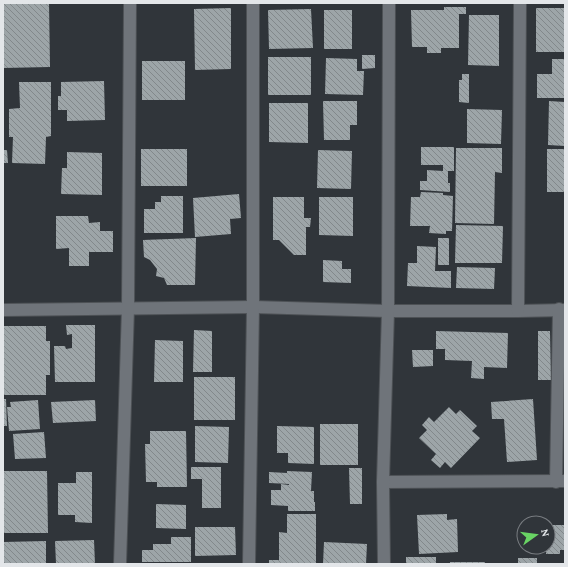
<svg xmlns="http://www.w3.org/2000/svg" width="568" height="567" font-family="'Crimson Pro',serif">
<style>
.building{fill:url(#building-back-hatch)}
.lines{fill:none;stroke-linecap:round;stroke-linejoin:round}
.street-casing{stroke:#4d5155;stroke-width:14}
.street{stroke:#6f747a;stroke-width:12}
</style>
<defs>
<pattern id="building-back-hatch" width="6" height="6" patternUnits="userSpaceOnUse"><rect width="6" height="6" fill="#9da5a8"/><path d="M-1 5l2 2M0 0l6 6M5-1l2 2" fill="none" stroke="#82888b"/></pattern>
</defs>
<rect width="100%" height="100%" fill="#30353a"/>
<g class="building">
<polygon points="3,3 49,3 50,67 3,68"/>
<polygon points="444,7 466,7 466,14 459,14 459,48 441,48 441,53 427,53 427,47 412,47 411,10 444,10"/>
<polygon points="231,8 231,69 195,70 194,9"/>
<rect x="536" y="8" width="29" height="44"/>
<polygon points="311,9 313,48 269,49 268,10"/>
<rect x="324" y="10" width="28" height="39"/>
<polygon points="469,15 499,15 499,66 468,65"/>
<polygon points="362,55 375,55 375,68 362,69"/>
<rect x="268" y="57" width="43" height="38"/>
<polygon points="326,58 357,59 357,71 364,71 363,95 325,94"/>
<polygon points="552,59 565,59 565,98 537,98 537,74 552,74"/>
<rect x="142" y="61" width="43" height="39"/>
<polygon points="462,74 469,74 469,103 459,102 459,80 462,80"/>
<polygon points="104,81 105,120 67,121 67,110 58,110 58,96 61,96 61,82"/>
<polygon points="19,82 51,82 51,136 46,137 45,164 12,163 13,137 9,137 9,109 20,108"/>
<polygon points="323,101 357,101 357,125 350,125 350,140 324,140"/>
<polygon points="549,101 565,102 565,146 548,145"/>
<polygon points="269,103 308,103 308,143 269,142"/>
<polygon points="467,109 502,110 501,144 467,143"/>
<polygon points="421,147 454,147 454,171 448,171 448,183 450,183 450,192 420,190 420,181 427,181 427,170 443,171 443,165 421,165"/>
<polygon points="456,148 502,148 502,173 495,172 494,224 455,223"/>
<rect x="141" y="149" width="46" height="37"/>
<rect x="547" y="149" width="18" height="43"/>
<polygon points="3,150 7,150 8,163 3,163"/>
<polygon points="318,150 352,151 351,189 317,188"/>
<polygon points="67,152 102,153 102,195 61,194 62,168 67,168"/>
<polygon points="421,192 443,193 443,195 453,196 452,231 446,231 446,234 429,233 430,226 410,226 411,197 420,197"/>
<polygon points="239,194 241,218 230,219 231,234 195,237 193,198"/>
<polygon points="161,196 183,196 183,233 144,233 144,209 155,209 155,202 161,202"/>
<polygon points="273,197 304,197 304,218 311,218 310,227 306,227 306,255 294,255 279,240 273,240"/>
<polygon points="319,197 353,197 353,236 319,235"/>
<polygon points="56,216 88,216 89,223 100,222 100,231 113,231 113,252 89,252 89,266 69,266 69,248 56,249"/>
<polygon points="456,225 503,226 502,263 455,263"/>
<polygon points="196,238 195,285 167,285 164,278 156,276 157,269 150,260 144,257 143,240"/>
<rect x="438" y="238" width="11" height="27"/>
<polygon points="417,246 436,247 435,271 451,271 451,288 407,286 408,263 417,263"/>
<polygon points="323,260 342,261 342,269 351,269 351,283 323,282"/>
<polygon points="457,267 495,268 494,289 456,288"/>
<polygon points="66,325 95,325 95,382 55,382 54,346 65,346 66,349 72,348 72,334 67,335"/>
<polygon points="3,326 46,326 46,341 50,341 50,375 46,375 46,395 3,395"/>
<polygon points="194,330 212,331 212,372 193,372"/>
<polygon points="436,331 508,333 507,368 484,367 484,379 471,378 472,361 445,360 445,349 436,349"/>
<polygon points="538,331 550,331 551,380 538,380"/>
<polygon points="155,340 183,341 183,382 154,382"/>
<polygon points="412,350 433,350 433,366 413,367"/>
<rect x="194" y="377" width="41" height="43"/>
<polygon points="3,399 6,399 7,426 3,426"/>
<polygon points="533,399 537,460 507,462 504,419 492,419 491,402"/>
<polygon points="38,400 40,429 9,431 7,407 11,407 10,402"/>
<polygon points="95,400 96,421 53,423 51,402"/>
<polygon points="449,407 456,414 460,410 477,426 472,431 480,438 451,468 445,462 440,468 431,460 436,454 419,438 427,430 422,425 429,417 434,422"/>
<rect x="320" y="424" width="38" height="41"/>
<polygon points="195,426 229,427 228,463 195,462"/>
<polygon points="277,426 314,427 314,464 288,463 288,453 277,453"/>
<polygon points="150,431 186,431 187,487 157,487 157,482 146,482 145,444 150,444"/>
<polygon points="44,432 46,458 15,459 13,434"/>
<polygon points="191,467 221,467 221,508 202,508 202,479 191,479"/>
<polygon points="349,468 362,468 362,504 350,504"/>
<polygon points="3,471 47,471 48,533 3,533"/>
<polygon points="287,471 312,472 311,491 314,491 314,502 315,502 315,511 288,511 288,506 271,505 271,490 281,490 281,484 289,485 289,484 269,483 269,472 287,473"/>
<polygon points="76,472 92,472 92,523 75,522 75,515 58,515 58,483 76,483"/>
<polygon points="156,504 186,505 186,529 156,528"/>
<polygon points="287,514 316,514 316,564 269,564 269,560 279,560 279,532 287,533"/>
<polygon points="447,514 447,520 457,519 458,552 419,554 417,515"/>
<polygon points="548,525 565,525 565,550 560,550 560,554 546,554 546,547 548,547"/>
<polygon points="195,527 235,527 236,555 195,556"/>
<polygon points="171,537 191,537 191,562 142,562 142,550 153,550 153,544 171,544"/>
<polygon points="94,540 95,564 56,564 55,541"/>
<polygon points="46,541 46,564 3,564 3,542"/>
<polygon points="324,542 367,544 366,564 323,564"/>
<rect x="406" y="557" width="30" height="7"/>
<rect x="518" y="558" width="19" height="6"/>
<rect x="450" y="562" width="35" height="2"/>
</g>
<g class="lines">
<defs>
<g id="street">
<polyline points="3,310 253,307 388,311 518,311 565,310"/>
<polyline points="518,311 520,3"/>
<polyline points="383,482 565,481"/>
<polyline points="556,482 559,309"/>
<polyline points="120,564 128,308 130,3"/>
<polyline points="249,564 253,307 253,3"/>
<polyline points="384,564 383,482 388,311 389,3"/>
</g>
</defs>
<use href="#street" class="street-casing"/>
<use href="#street" class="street"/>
</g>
<rect width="568" height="567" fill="none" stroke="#e3e6e9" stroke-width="8"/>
<g transform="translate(536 535) rotate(76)"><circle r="19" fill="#30353a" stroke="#787c80"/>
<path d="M0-3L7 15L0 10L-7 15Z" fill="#69d464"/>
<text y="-6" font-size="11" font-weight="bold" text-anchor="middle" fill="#e3e6e9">N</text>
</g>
</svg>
